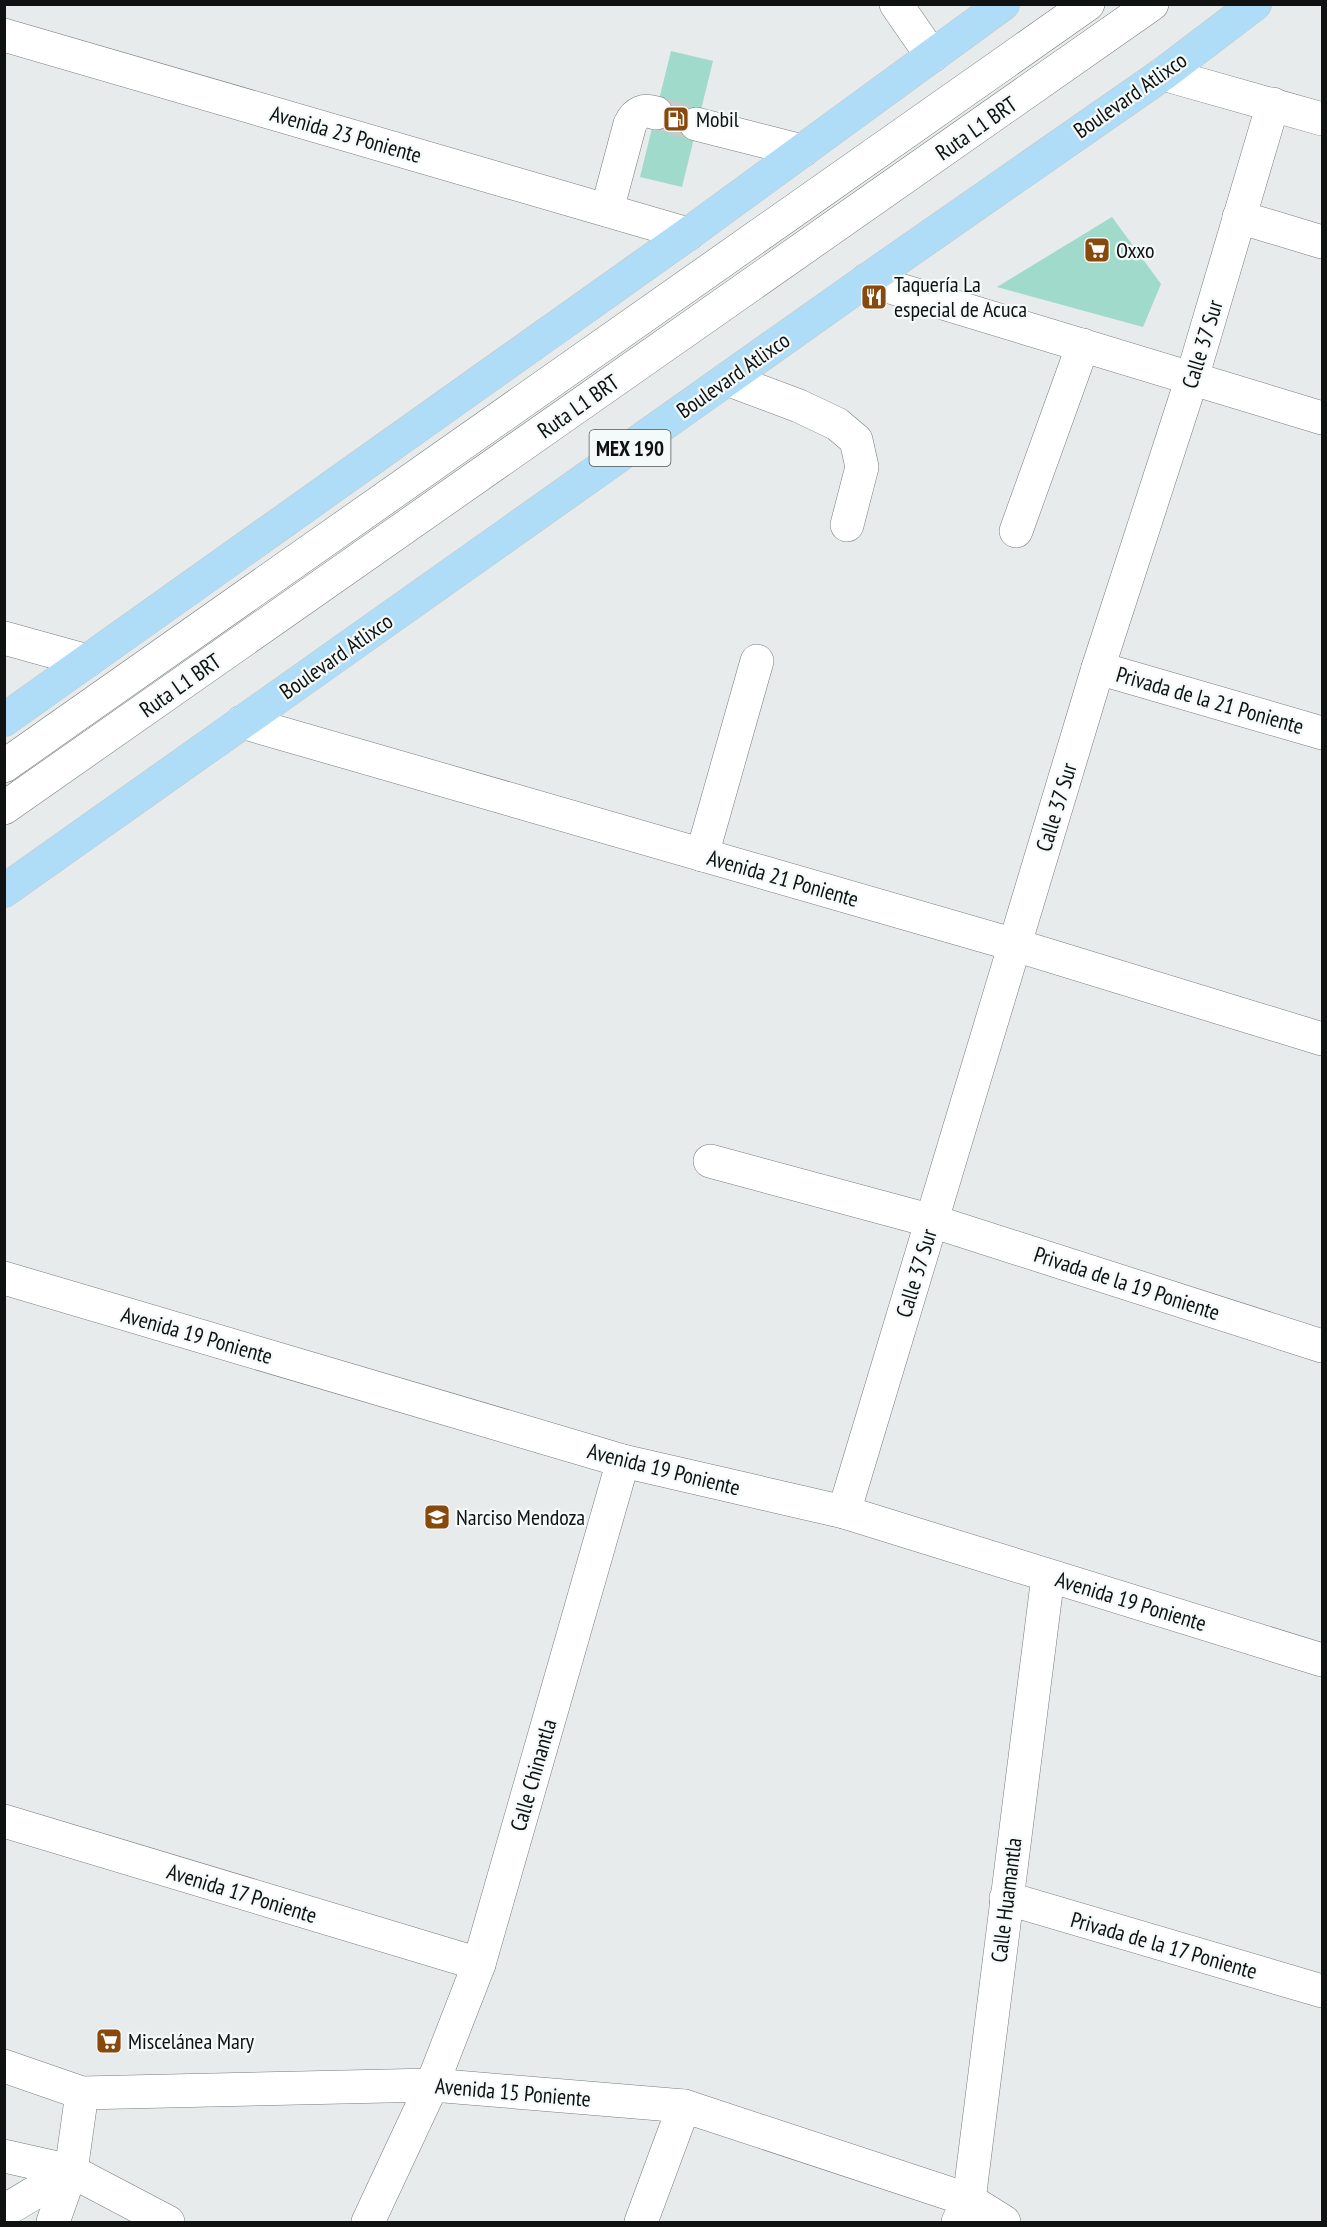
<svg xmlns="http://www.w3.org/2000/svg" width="1327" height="2227" font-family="'PT Sans Narrow',sans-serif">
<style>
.building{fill:#9fdaca}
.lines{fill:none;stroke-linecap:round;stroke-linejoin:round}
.minor-tunnel{stroke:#c7cacb;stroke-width:33;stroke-dasharray:33 16;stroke-linecap:butt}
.minor-casing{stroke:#787c7d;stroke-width:34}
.major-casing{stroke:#c6c6c6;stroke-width:34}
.minor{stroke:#fff;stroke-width:33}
.major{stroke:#afddf7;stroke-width:33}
.labels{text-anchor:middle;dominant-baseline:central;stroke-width:4.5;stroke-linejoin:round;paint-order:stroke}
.shield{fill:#f4f9f9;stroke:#545757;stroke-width:1.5}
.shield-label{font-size:21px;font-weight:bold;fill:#101111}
.street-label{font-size:22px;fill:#101111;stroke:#f4f9f9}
.poi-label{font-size:22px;fill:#101111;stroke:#f4f9f9;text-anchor:start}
</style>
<rect width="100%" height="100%" fill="#e7ebec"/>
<g class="building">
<polygon points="671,51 713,61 682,187 640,177"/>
<polygon points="1112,217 1161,284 1143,327 997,287"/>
</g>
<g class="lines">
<polyline class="minor-tunnel" points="656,113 696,124"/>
<defs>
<g id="minor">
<polyline points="896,4 932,56"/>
<polyline points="4,35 688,234"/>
<polyline points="1163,74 1322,119"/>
<polyline points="696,124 802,151"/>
<path d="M607 210 630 124C636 112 644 109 656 113"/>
<polyline points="1239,217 1322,242"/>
<polyline points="867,280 1322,418"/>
<polyline points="727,379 799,406 837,424 856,440 862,467 847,525"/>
<polyline points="1016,531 1083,345"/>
<polyline points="4,638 87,661"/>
<polyline points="1098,668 1322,733"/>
<polyline points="242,722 1015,945 1322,1039"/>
<polyline points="4,766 1088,4"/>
<polyline points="4,808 1152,4"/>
<polyline points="702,855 757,661"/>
<polyline points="710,1161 932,1221 1322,1346"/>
<polyline points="4,1278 623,1461 844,1512 1322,1660"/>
<polyline points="844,1512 1098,668 1192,378 1273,104"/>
<polyline points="4,1821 479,1964"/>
<polyline points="1006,1898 1322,1991"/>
<polyline points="4,2066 82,2093 432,2085 684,2106 969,2200 1004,2222"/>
<polyline points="4,2156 71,2171 168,2222"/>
<polyline points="4,2211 71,2171"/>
<polyline points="53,2222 71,2171 82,2093"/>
<polyline points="368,2222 432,2085 479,1964 623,1461"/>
<polyline points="641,2222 684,2106"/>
<polyline points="958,2222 969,2200 1048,1576"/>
</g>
<g id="major">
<polyline points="4,720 688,234 1003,4"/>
<polyline points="4,891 867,280 1163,74 1255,4"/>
</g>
</defs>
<use href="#minor" class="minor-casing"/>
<use href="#major" class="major-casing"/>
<use href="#minor" class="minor"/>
<use href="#major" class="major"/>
</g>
<defs>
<symbol id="fuel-square" viewBox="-11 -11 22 22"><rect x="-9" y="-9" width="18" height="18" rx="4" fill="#87490c" stroke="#f4f9f9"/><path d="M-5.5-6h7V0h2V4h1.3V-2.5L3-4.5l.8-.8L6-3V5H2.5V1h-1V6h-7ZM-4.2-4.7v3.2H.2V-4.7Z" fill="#fff"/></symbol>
<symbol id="supermarket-square" viewBox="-11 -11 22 22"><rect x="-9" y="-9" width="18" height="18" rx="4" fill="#87490c" stroke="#f4f9f9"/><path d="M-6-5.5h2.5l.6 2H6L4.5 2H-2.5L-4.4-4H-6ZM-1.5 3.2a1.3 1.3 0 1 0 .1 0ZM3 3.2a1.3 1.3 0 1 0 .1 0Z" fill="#fff"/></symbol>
<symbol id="restaurant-square" viewBox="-11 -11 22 22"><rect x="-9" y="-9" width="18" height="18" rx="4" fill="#87490c" stroke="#f4f9f9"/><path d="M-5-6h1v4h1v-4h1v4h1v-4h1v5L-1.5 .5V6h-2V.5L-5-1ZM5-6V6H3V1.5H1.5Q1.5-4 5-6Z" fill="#fff"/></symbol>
<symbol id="school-square" viewBox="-11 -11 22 22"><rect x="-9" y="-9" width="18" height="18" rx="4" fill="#87490c" stroke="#f4f9f9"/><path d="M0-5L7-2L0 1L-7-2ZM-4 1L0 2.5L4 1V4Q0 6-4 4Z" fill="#fff"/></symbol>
</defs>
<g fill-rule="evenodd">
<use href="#fuel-square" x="661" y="104" width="30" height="30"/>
<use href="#supermarket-square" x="1082" y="235" width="30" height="30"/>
<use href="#restaurant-square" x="859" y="282" width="30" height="30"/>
<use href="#school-square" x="422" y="1502" width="30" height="30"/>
<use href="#supermarket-square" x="94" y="2026" width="30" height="30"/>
</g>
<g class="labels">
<rect class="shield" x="589.5" y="430" width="81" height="36" rx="4.5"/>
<g class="shield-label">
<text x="630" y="448">MEX 190</text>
</g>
<g class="street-label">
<text transform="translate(1130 95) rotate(-35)">Boulevard Atlixco</text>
<text transform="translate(976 128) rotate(-35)">Ruta L1 BRT</text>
<text transform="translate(346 134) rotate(16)">Avenida 23 Poniente</text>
<text transform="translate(1202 344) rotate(-73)">Calle 37 Sur</text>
<text transform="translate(733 375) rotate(-35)">Boulevard Atlixco</text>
<text transform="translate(578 406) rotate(-35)">Ruta L1 BRT</text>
<text transform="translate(336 656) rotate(-35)">Boulevard Atlixco</text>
<text transform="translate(180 685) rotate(-35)">Ruta L1 BRT</text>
<text transform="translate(1210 700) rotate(16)">Privada de la 21 Poniente</text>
<text transform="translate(1056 807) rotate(-73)">Calle 37 Sur</text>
<text transform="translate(783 878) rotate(16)">Avenida 21 Poniente</text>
<text transform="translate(916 1273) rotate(-73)">Calle 37 Sur</text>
<text transform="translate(1127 1283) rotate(18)">Privada de la 19 Poniente</text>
<text transform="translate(197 1335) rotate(16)">Avenida 19 Poniente</text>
<text transform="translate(664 1469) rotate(14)">Avenida 19 Poniente</text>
<text transform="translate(1131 1601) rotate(17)">Avenida 19 Poniente</text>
<text transform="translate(533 1775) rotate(-74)">Calle Chinantla</text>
<text transform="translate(242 1893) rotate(17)">Avenida 17 Poniente</text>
<text transform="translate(1006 1900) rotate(-83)">Calle Huamantla</text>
<text transform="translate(1164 1945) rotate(16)">Privada de la 17 Poniente</text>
<text transform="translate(513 2092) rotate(5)">Avenida 15 Poniente</text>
</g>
<g class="poi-label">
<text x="696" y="119">Mobil</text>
<text x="1116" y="250">Oxxo</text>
<text x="894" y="284">Taquería La<tspan x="894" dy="25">especial de Acuca</tspan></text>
<text x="456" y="1517">Narciso Mendoza</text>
<text x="128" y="2041">Miscelánea Mary</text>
</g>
</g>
<rect width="1327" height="2227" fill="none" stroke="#101111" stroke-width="12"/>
</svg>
